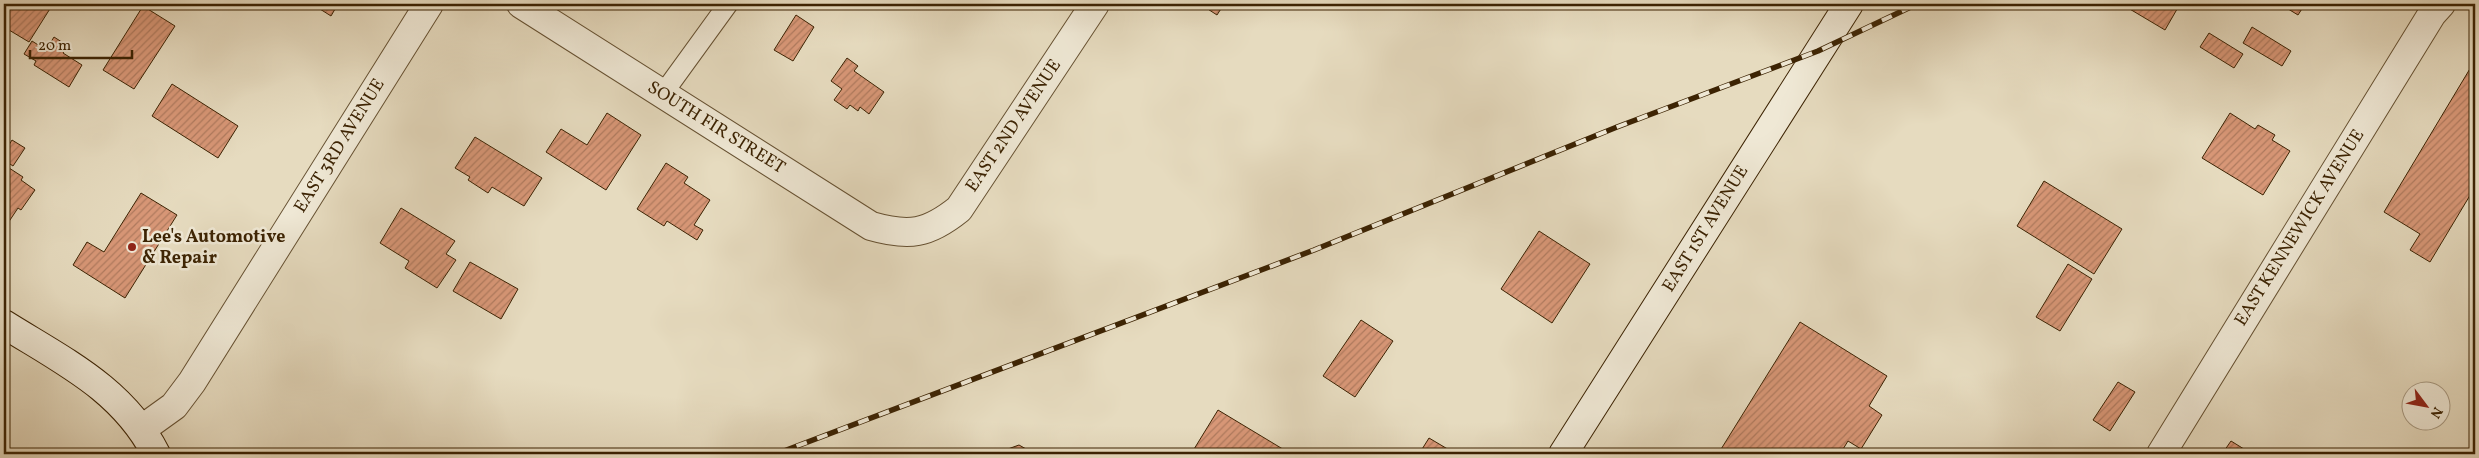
<svg xmlns="http://www.w3.org/2000/svg" width="2479" height="458" font-family="Vollkorn,serif">
<style>
.building{fill:url(#building-hatch);stroke:#3c2303}
.lines{fill:none;stroke-linecap:round;stroke-linejoin:round}
.lane-casing{stroke:#665132;stroke-width:21}
.street-casing{stroke:#665132;stroke-width:30}
.secondary-casing{stroke:#3c2303;stroke-width:30}
.lane{stroke:#efe8d5;stroke-width:19}
.street{stroke:#efe8d5;stroke-width:28}
.secondary{stroke:#efe8d5;stroke-width:28}
.rail-casing{stroke:#3c2303;stroke-width:5.5}
.rail{stroke:#efe8d5;stroke-width:4;stroke-dasharray:11;stroke-linecap:butt}
.poi-dot{fill:#8f2418;stroke:#efe8d5;stroke-width:2}
.labels{text-anchor:middle;dominant-baseline:central;stroke-width:5;stroke-linejoin:round;paint-order:stroke}
.street-label{font-size:18px;fill:#3c2303;stroke:#efe8d5}
.poi-label{font-size:18px;font-weight:bold;fill:#3c2303;stroke:#efe8d5;text-anchor:start}
</style>
<defs>
<pattern id="building-hatch" width="6" height="6" patternUnits="userSpaceOnUse" patternTransform="scale(1.25)"><rect width="6" height="6" fill="#d89777"/><path d="M-1 1l2-2M0 6l6-6M5 7l2-2" fill="none" stroke="#b07b5f"/></pattern>
</defs>
<rect width="100%" height="100%" fill="#e6dbbf"/>
<filter id="stains"><feTurbulence type="fractalNoise" baseFrequency=".004" numOctaves="4"/><feColorMatrix values="0 0 0 0 .2 0 0 0 0 .09 0 0 0 0 .02 0 0 0 .5 -.17"/></filter>
<radialGradient id="worn" r=".72"><stop offset=".6" stop-color="#630" stop-opacity="0"/><stop offset="1" stop-color="#630" stop-opacity=".3"/></radialGradient>
<g class="building">
<polygon points="4,4 53,4 29,42 4,27"/>
<polygon points="312,4 338,4 331,16"/>
<polygon points="1200,4 1224,4 1217,15"/>
<polygon points="2131,4 2180,4 2165,30 2128,8"/>
<polygon points="2280,4 2305,4 2298,15"/>
<polygon points="143,6 175,26 134,89 103,70"/>
<polygon points="796,15 814,27 793,61 774,50"/>
<polygon points="2252,27 2291,51 2282,66 2243,43"/>
<polygon points="2209,33 2243,54 2234,68 2200,47"/>
<polygon points="54,37 68,46 63,53 82,65 69,87 34,65 36,61 24,54 32,41 46,50"/>
<polygon points="847,58 858,66 854,71 884,92 869,114 860,107 858,111 850,105 847,109 834,100 842,89 831,81"/>
<polygon points="2471,67 2475,70 2475,187 2430,262 2410,250 2420,234 2384,212"/>
<polygon points="172,84 238,126 218,158 152,116"/>
<polygon points="607,113 641,135 606,190 546,152 561,129 587,145"/>
<polygon points="2230,113 2255,129 2258,125 2275,135 2272,140 2290,151 2263,195 2202,158"/>
<polygon points="475,137 542,178 524,206 492,187 488,193 468,180 470,177 455,168"/>
<polygon points="12,140 25,148 13,166 4,160 4,153"/>
<polygon points="666,163 688,177 684,183 710,200 694,225 703,230 697,240 667,221 664,226 637,209"/>
<polygon points="6,166 23,177 21,180 35,190 21,210 18,208 8,223 4,221 4,169"/>
<polygon points="2044,181 2122,229 2094,274 2017,226"/>
<polygon points="141,193 177,215 125,298 73,265 87,242 104,252"/>
<polygon points="401,208 455,241 446,254 456,260 437,288 405,268 409,261 380,243"/>
<polygon points="1539,231 1590,264 1552,323 1501,289"/>
<polygon points="470,262 518,289 501,319 453,291"/>
<polygon points="2068,264 2092,279 2060,331 2036,317"/>
<polygon points="1361,320 1393,341 1355,397 1323,376"/>
<polygon points="1800,322 1887,376 1869,406 1882,415 1861,449 1848,441 1840,454 1718,454"/>
<polygon points="2118,382 2135,392 2110,431 2093,420"/>
<polygon points="1218,410 1291,454 1191,454"/>
<polygon points="1429,438 1456,454 1419,454"/>
<polygon points="2231,441 2252,454 2222,454"/>
<polygon points="1019,445 1035,454 994,454"/>
</g>
<g class="lines">
<defs>
<polyline id="lane" points="662,95 728,4"/>
<g id="street">
<path d="M521 4 871 226C909 237 928 234 959 209L1095 4"/>
<polyline points="142,429 174,406 192,382 429,4"/>
<polyline points="2161,454 2432,14 2441,4"/>
</g>
<g id="secondary">
<path d="M4 324C63 361 123 389 156 454"/>
<polyline points="1563,454 1849,4"/>
</g>
</defs>
<use href="#lane" class="lane-casing"/>
<use href="#street" class="street-casing"/>
<use href="#secondary" class="secondary-casing"/>
<use href="#lane" class="lane"/>
<use href="#street" class="street"/>
<use href="#secondary" class="secondary"/>
<defs>
<polyline id="rail" points="776,454 1314,250 1617,127 1818,51 1917,4"/>
</defs>
<use href="#rail" class="rail-casing"/>
<use href="#rail" class="rail"/>
</g>
<circle class="poi-dot" cx="132" cy="247" r="5"/>
<g class="labels">
<g class="street-label">
<text transform="translate(1014 126) rotate(-56)">EAST 2ND AVENUE</text>
<text transform="translate(716 128) rotate(32)">SOUTH FIR STREET</text>
<text transform="translate(340 146) rotate(-58)">EAST 3RD AVENUE</text>
<text transform="translate(2300 228) rotate(-58)">EAST KENNEWICK AVENUE</text>
<text transform="translate(1706 229) rotate(-58)">EAST 1ST AVENUE</text>
</g>
<g class="poi-label">
<text x="142" y="237">Lee's Automotive<tspan x="142" dy="21">&amp; Repair</tspan></text>
</g>
</g>
<rect width="2479" height="458" fill="none" stroke="#e6dbbf" stroke-width="20"/>
<rect x="5" y="5" width="2469" height="448" fill="none" stroke="#3c2303" stroke-width="2.5"/>
<rect x="10" y="10" width="2459" height="438" fill="none" stroke="#3c2303"/>
<g transform="translate(2426 406) rotate(122)"><circle r="24" fill="#efe8d5" stroke="#a79981"/>
<path d="M0-4L9 19L0 12L-9 19Z" fill="#8f2418"/>
<text y="-8" font-size="14" font-weight="bold" text-anchor="middle" fill="#3c2303">N</text>
</g>
<path d="M30 50v8h102v-8" fill="none" stroke="#3c2303" stroke-width="2.5"/>
<text x="38" y="50" font-size="15" fill="#3c2303" stroke="#efe8d5" stroke-width="4" paint-order="stroke">20 m</text>
<rect width="100%" height="100%" filter="url(#stains)"/>
<rect width="100%" height="100%" fill="url(#worn)"/>
</svg>
